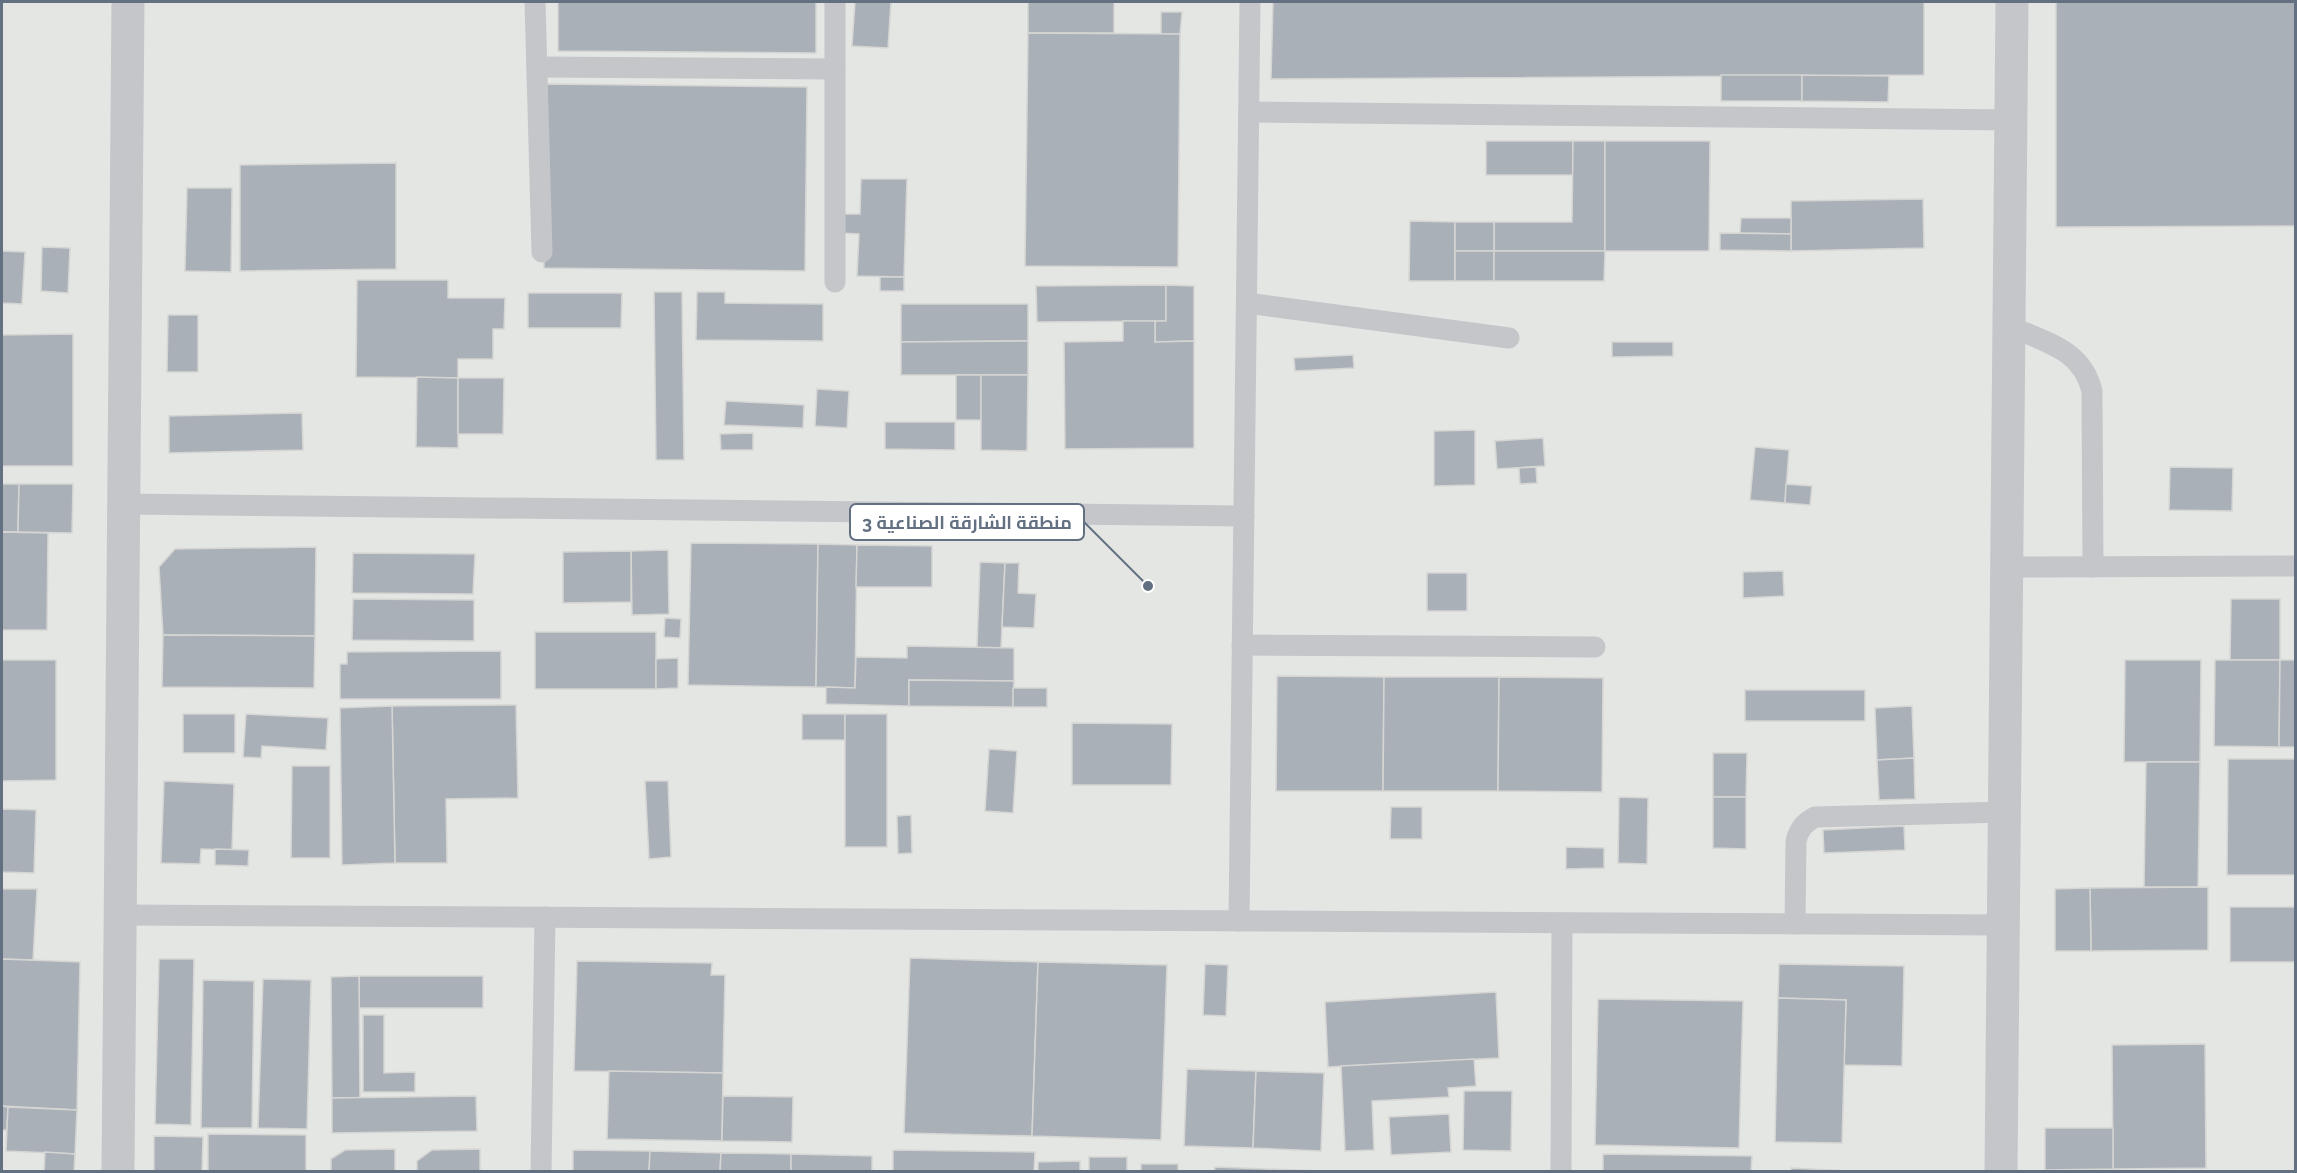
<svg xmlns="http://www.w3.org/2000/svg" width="2297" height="1173" font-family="Raleway,Cairo,sans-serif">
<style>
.built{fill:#e4e6e3}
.building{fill:#a9b0b7;stroke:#d5d5d3;stroke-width:1.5}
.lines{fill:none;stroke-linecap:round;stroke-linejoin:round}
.service{stroke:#c4c6ca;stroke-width:21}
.minor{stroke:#c4c6ca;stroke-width:33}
.leader{fill:none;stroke:#627082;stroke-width:2}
.callout-dot{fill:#627082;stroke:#fff;stroke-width:2}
.callout{fill:#fff;stroke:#627082;stroke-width:2}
.callout-label{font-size:18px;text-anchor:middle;font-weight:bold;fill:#627082}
</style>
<rect width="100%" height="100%" fill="#f4f4f0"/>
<rect class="built" x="2" y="2" width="2293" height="1169"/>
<g class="building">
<polygon points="558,2 816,2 816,53 558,51"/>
<polygon points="855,2 891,2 888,48 852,46"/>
<rect x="1028" y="2" width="86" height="31"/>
<polygon points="1273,2 1924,2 1924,75 1271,79"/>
<polygon points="2056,2 2296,2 2296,226 2056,227"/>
<polygon points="1161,12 1182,12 1180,34 1161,34"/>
<polygon points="1028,33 1180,34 1178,267 1025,266"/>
<rect x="1721" y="75" width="81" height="26"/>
<polygon points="1802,75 1889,76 1888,102 1802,101"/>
<polygon points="547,84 807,87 805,271 544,268"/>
<rect x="1486" y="141" width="87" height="34"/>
<polygon points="1573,141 1605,141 1605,251 1494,251 1494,222 1572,222"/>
<polygon points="1605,141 1710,141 1709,251 1605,251"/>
<polygon points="396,163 396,269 240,271 240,165"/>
<polygon points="861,179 907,179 904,277 857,276 859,234 841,233 841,214 860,214"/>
<polygon points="187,188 232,188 231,272 185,271"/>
<polygon points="1923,199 1924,248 1791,251 1791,201"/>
<polygon points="1741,218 1791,218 1791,234 1740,233"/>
<polygon points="1410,221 1455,222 1455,281 1409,281"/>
<rect x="1455" y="222" width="39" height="29"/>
<polygon points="1720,233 1791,234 1791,251 1720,250"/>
<polygon points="42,247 70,248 68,293 41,291"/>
<polygon points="2,251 25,252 22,304 2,303"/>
<rect x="1455" y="251" width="39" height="30"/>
<polygon points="1494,251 1605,251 1604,281 1494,281"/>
<rect x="880" y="277" width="24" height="14"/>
<polygon points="357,280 448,280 448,298 505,298 504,329 493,329 493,359 458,359 458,378 356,377"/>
<polygon points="1166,285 1166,321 1037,322 1036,286"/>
<polygon points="1166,285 1194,286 1194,341 1155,342 1155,321 1166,321"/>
<polygon points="654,292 682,292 684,460 656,460"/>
<polygon points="697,292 725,292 725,303 823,304 823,341 696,340"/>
<polygon points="528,293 622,293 621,328 528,328"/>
<polygon points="901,304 1028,304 1028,341 901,342"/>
<polygon points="168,315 198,315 198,372 167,372"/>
<polygon points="1123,321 1155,321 1155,342 1194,341 1194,448 1065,449 1064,342 1123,341"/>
<polygon points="73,334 73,466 2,466 2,335"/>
<polygon points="1028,341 1028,375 901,375 901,342"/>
<polygon points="1612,342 1673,342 1673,356 1612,357"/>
<polygon points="1353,355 1354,368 1295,371 1294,358"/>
<rect x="956" y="375" width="25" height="45"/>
<polygon points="981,375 1028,375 1027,451 981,450"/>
<polygon points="417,377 458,378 458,448 416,447"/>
<polygon points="458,378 504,378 503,434 458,434"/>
<polygon points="817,389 849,391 847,428 815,426"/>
<polygon points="726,401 804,405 803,428 724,425"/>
<polygon points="302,413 303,450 169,453 169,416"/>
<polygon points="885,422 955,422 955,450 885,449"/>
<polygon points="1475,430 1475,485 1434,486 1434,431"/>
<polygon points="753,433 753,450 721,450 720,434"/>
<polygon points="1543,438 1545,466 1497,469 1495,441"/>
<polygon points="1755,447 1789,450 1785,503 1750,500"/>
<polygon points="1536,467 1537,483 1520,484 1519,468"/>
<polygon points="2170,467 2233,468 2232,511 2169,510"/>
<polygon points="2,484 19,484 18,532 2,532"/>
<polygon points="19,484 73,484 72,533 18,532"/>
<polygon points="1786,484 1812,486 1810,505 1785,503"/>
<polygon points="2,532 48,533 47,630 2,630"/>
<polygon points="691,543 818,544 816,687 688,685"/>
<polygon points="818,544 857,545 855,688 816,687"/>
<polygon points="857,545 932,546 932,587 856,587"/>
<polygon points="316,547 315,636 163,635 159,567 175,549"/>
<polygon points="668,550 669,614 632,615 631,551"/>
<polygon points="631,551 631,602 563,603 563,552"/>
<polygon points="353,553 475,554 473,594 352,593"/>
<polygon points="980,562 1005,563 1001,648 977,648"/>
<polygon points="1005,563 1019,563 1018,593 1036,594 1034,628 1002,627"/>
<polygon points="1783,571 1784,596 1743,598 1743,572"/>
<rect x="1427" y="573" width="40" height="38"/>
<polygon points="353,599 474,600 474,641 352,640"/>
<polygon points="2231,599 2280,599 2280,660 2230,660"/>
<polygon points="665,618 681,619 680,638 664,637"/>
<rect x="535" y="632" width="121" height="57"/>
<polygon points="163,635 315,636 314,688 162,687"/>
<polygon points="907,646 1014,648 1014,681 909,680 909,706 826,704 826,687 855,688 856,657 907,658"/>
<polygon points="501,651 501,699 340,699 340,664 347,664 347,652"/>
<polygon points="678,658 678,688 656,689 656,659"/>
<polygon points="2,660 56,660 56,780 2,781"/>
<polygon points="2125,660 2201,660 2200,762 2124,762"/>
<polygon points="2215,660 2280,660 2279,747 2214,746"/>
<polygon points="2280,660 2296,660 2296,747 2279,747"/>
<polygon points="1277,676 1384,677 1383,791 1276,791"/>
<polygon points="1384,677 1499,677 1498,791 1383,791"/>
<polygon points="1499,677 1603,678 1602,792 1498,791"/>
<polygon points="909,680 1014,681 1013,707 909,706"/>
<rect x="1013" y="688" width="34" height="19"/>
<rect x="1745" y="690" width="120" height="31"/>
<polygon points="516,705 518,798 446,799 447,863 395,863 392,706"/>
<polygon points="392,706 395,863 342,865 340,708"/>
<polygon points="1912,706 1914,758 1877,760 1875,708"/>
<rect x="183" y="714" width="52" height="39"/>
<polygon points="246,714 328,718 326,750 262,746 261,758 243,757"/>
<rect x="802" y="714" width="43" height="26"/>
<rect x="845" y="714" width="42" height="133"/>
<polygon points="1072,723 1172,724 1171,785 1072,785"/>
<polygon points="989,749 1017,751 1013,813 985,811"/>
<polygon points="1713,753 1747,753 1746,797 1713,797"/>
<polygon points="1914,758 1915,799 1879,800 1877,760"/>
<polygon points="2228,759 2296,759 2296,875 2227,875"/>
<polygon points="2146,762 2200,762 2198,887 2144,887"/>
<polygon points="292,766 330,766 330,858 291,858"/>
<polygon points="164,781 234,784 232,850 201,849 200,864 161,863"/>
<polygon points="645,781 668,781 671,857 649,859"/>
<polygon points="1619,797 1648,798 1647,864 1618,863"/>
<polygon points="1713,797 1746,797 1746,849 1713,848"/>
<polygon points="1391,807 1422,807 1422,839 1390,839"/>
<polygon points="2,809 36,810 34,873 2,872"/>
<polygon points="911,815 912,853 898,854 897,816"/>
<polygon points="1904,826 1905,850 1824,853 1823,830"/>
<polygon points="1566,847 1604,848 1604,868 1566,869"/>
<polygon points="215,849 249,850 248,866 215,865"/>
<polygon points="2208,887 2208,950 2091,951 2090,888"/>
<polygon points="2090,888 2091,951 2055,951 2055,889"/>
<polygon points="2,889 37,889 33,960 2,959"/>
<rect x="2230" y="907" width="66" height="55"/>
<polygon points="910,958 1038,962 1032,1136 904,1133"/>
<polygon points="2,959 80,962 77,1110 2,1106"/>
<polygon points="159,959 194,959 191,1125 155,1124"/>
<polygon points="577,961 712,963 711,975 725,975 723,1073 574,1071"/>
<polygon points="1038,962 1167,965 1161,1140 1032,1136"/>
<polygon points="1205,964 1228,965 1226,1016 1203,1015"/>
<polygon points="1779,964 1904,966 1902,1066 1844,1065 1846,1000 1778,998"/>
<rect x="359" y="976" width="124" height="32"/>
<polygon points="359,976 360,1098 332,1098 331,977"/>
<polygon points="263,979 311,980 307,1129 258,1128"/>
<polygon points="203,980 254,981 252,1128 201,1128"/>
<polygon points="1496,992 1499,1058 1328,1067 1325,1002"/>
<polygon points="1778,998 1846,1000 1842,1143 1775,1142"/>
<polygon points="1598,999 1743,1001 1739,1148 1595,1145"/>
<polygon points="363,1015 384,1015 384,1073 415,1072 415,1092 363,1092"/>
<polygon points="2205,1044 2206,1168 2113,1169 2112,1045"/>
<polygon points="1474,1059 1476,1086 1448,1088 1449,1097 1372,1101 1374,1150 1345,1151 1341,1066"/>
<polygon points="1187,1069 1256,1071 1253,1148 1184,1146"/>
<polygon points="609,1071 723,1073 722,1141 607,1139"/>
<polygon points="1256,1071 1324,1073 1321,1151 1253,1148"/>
<polygon points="1464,1091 1512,1091 1511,1151 1463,1150"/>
<polygon points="476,1096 477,1131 332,1133 332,1098"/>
<polygon points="723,1096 793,1097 792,1142 722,1141"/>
<polygon points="2,1106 8,1107 7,1130 2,1130"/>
<polygon points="8,1107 77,1110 75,1154 6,1151"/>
<polygon points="1449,1114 1451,1152 1391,1155 1389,1117"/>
<polygon points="2045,1128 2113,1128 2113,1169 2045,1170"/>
<polygon points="208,1134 306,1135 306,1172 208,1172"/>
<polygon points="154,1136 203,1137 202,1172 154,1172"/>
<polygon points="395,1149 395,1172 331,1172 331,1159 345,1150"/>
<polygon points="480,1149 480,1172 417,1172 417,1161 432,1150"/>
<polygon points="573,1150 650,1151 649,1172 573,1172"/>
<polygon points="893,1150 1035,1152 1034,1172 893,1172"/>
<polygon points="650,1151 721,1153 720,1172 649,1172"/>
<polygon points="45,1152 75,1154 74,1172 44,1172"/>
<polygon points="721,1153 791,1154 791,1172 720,1172"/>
<polygon points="791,1154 872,1156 872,1172 791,1172"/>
<polygon points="1603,1154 1752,1156 1751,1172 1603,1172"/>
<rect x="1089" y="1157" width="38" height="15"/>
<polygon points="1080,1161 1080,1172 1038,1172 1038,1162"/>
<rect x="1141" y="1164" width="37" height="8"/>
<polygon points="1215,1167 1321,1171 1214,1172"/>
<polygon points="1791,1168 1870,1172 1791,1172"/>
</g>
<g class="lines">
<g class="service">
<polyline points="535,2 542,252"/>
<polyline points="835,2 835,282"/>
<polyline points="537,67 835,69"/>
<polyline points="1249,112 2011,120"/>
<polyline points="1247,303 1509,338"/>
<path d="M2009 326C2045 342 2082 349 2092 391L2093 567"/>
<polyline points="124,504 1244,516"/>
<polyline points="2007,567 2296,566"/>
<polyline points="1242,645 1595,647"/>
<polyline points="120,915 2004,925"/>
<polyline points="1239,921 1250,2"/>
<path d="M1795 924 1796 841C1799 829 1804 823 1815 817L2005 812"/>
<polyline points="541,1172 545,917"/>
<polyline points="1561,1172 1562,923"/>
</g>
<g class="minor">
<polyline points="118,1172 128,2"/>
<polyline points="2001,1172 2012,2"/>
</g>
</g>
<path class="leader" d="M1148 586L1084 522"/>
<circle class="callout-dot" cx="1148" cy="586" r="6"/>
<rect class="callout" x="850" y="504" width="234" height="36" rx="6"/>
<g class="callout-label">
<text x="967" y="529">منطقة الشارقة الصناعية 3</text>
</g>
<rect width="2297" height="1173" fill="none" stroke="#627082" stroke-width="6"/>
</svg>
